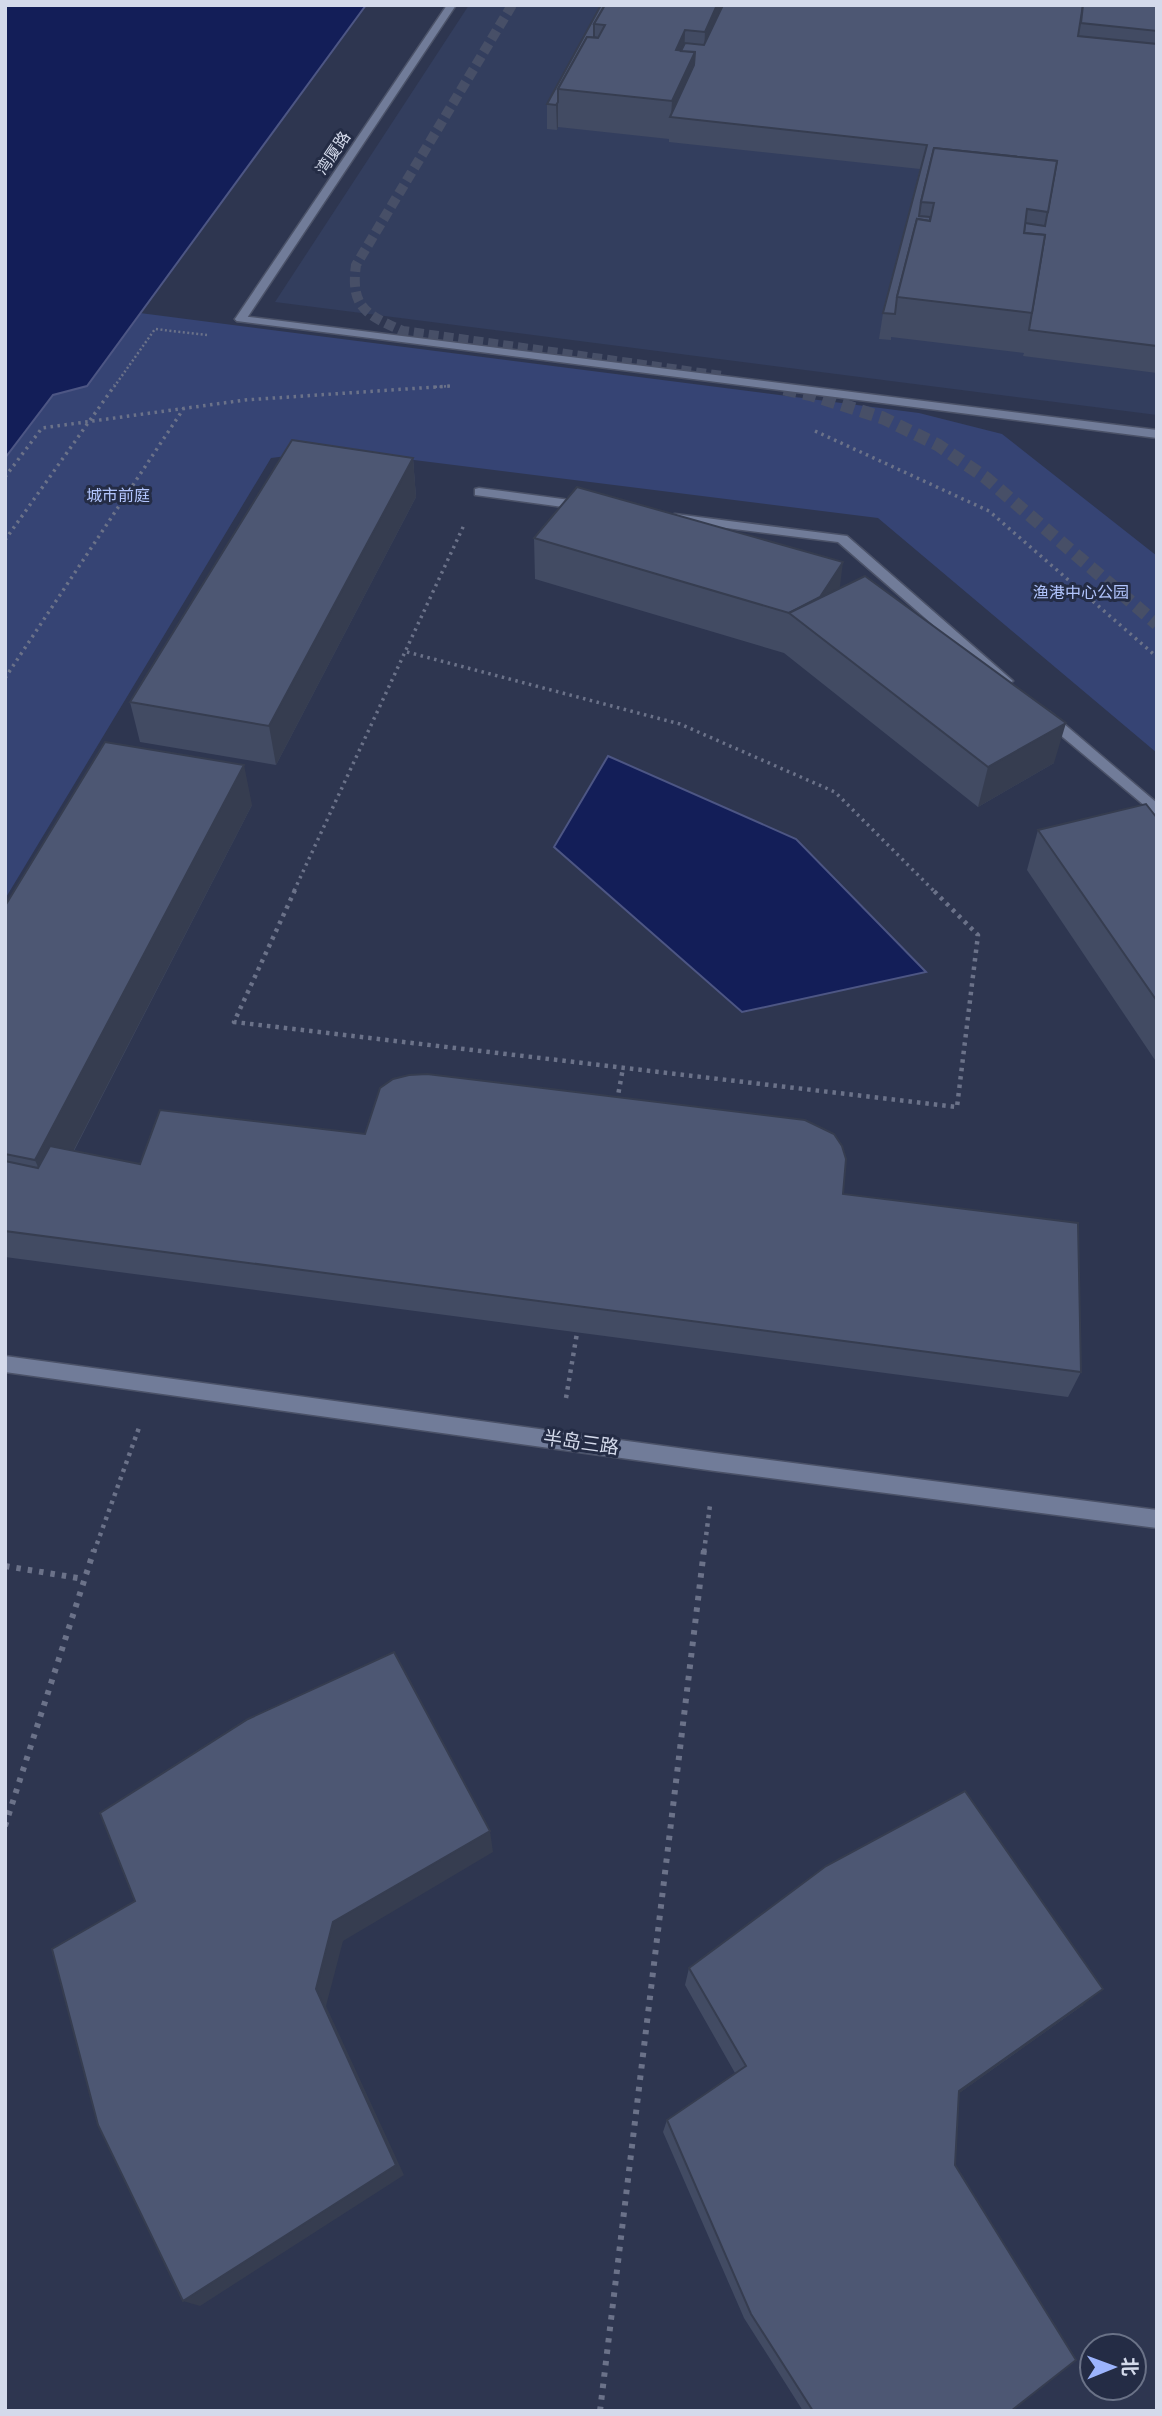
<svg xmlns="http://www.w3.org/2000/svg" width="1162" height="2416" font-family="Karla,'Noto Sans SC',sans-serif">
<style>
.built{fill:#333e5e}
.green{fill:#364474}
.water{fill:#131e58;stroke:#4d5684;stroke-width:2}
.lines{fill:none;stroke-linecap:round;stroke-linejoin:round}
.minor-tunnel-far1{stroke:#474f67;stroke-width:10;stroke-dasharray:10 5;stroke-linecap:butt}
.minor-tunnel{stroke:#474f67;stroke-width:13;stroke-dasharray:13 7;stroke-linecap:butt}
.service-casing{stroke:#4b5268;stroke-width:3}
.minor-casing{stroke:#4b5268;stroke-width:3}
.tertiary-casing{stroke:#4b5268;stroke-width:3}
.path-far3{stroke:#6b7289;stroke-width:2.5;stroke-dasharray:2 2.5;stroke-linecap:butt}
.path-far2{stroke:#6b7289;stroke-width:3.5;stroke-dasharray:2.5 4.5;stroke-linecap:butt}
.path-far1{stroke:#6b7289;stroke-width:4.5;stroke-dasharray:3.5 5;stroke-linecap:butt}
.path{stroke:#6b7289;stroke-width:6;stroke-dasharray:4.5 7;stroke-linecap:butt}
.service{fill:#717c99;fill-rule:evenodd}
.minor{fill:#717c99;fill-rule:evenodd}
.tertiary{fill:#717c99;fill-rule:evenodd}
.wall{fill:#424b63}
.shaded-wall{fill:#363d50}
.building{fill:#4d5773;stroke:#363d50;stroke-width:2}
.labels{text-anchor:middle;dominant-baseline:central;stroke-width:6;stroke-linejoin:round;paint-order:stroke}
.far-street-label{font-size:16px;fill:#d4daeb;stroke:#242c45}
.far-park-label{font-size:16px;fill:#b2c5fd;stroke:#242c45}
.street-label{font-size:19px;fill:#d4daeb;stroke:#242c45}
</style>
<rect width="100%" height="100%" fill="#2e3650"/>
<polygon class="built" points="469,5 1157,5 1157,415 275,302"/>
<polygon class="green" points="140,313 919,413 1002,434 1157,556 1157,753 878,518 334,450 271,458 5,899 5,458 53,395 87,386"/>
<g class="water">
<polygon points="5,5 366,5 87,386 53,395 5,458"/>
<polygon points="608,756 796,839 926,972 742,1012 554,847"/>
</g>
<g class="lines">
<path class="minor-tunnel-far1" d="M512 5 356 265C350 308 367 315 403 331L722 376"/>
<polyline class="minor-tunnel" points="784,389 812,395 883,418 938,445 986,478 1157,624"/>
<defs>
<g id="service">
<polygon points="241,316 1157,430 1157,438 237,321 235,319"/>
<polygon points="479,488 585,502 591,506 585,510 475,495 475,489"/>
<polygon points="675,514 847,536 1013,681 1006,685 1001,684 838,542 671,521 671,515"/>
<polygon points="1045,710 1050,712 1157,803 1157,816 1040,718 1040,712"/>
</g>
<polygon id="minor" points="447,5 456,5 245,321 237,321 235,319"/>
<polygon id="tertiary" points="5,1356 715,1453 1157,1510 1157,1528 715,1471 5,1372"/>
</defs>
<use href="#service" class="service-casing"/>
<use href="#minor" class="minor-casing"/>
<use href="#tertiary" class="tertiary-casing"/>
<g class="path-far3">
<polyline points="114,387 155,329 207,335"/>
<polyline points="435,387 450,386"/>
</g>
<g class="path-far2">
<polyline points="815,431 989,511 1157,657"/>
<polyline points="5,477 42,428 245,400 450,386"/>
<polyline points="5,540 115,385"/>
<polyline points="407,652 680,724 835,792 934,891"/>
<polyline points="5,678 184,408"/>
<polyline points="294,891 464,525"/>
</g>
<g class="path-far1">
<polyline points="295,890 234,1022 957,1107 978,935 933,890"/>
<polyline points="617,1101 623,1068"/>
<polyline points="566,1398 577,1333"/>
<polyline points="94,1552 140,1425"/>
<polyline points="704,1552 710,1505"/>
</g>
<g class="path">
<polyline points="5,1566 84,1579"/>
<polyline points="5,1826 94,1550"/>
<polyline points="600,2411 704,1550"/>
</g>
<use href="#service" class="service"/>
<use href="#minor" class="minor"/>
<use href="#tertiary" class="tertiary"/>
</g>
<g class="wall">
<polygon points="601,5 1157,5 1157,373 1023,356 1024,353 891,337 891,340 879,339 883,313 920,169 669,142 669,139 558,127 557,130 547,129 547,104"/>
<polygon points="413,458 416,497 276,765 140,742 130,702"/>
<polygon points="534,538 840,588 1054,763 978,807 784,653 535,579"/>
<polygon points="252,805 74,1151 140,1164 843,1194 1081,1372 1068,1397 5,1257 5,906"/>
<polygon points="1157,818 1157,1063 1027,870 1038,830"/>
<polygon points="689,1968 1083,2005 959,2093 955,2165 1011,2411 803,2411 744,2318 663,2132 667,2120 735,2073 685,1985"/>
</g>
<g class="shaded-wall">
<polygon points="717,5 731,5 703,70 705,32"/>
<polygon points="685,30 684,64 676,50"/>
<polygon points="695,52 693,90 671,117 672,101"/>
<polygon points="558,102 558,127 557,130 556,105"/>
<polygon points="413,458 416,497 276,765 269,726"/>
<polygon points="843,562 838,602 789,613"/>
<polygon points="1066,723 1054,763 978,807 988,767"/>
<polygon points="244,765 252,805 50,1196 35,1160"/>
<polygon points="490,1831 493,1852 343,1941 326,2006 404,2175 200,2306 183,2301 316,1989 333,1922"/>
<polygon points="1103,1989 1083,2005 944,2104 959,2091"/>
</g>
<g class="building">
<polygon points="601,5 605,5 594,24 594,37 598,38 587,37 558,89 558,102 556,105 547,104"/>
<polygon points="605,5 717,5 705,32 685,30 676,50 695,52 672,101 558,89 587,37 598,38 605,25 594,24"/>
<polygon points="723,5 1083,5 1078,36 1157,44 1157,346 1029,330 1045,235 1024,233 1025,223 1045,226 1057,161 934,148 921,202 919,216 930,217 930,221 917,219 897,297 895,314 883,313 927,145 670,117 694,65 695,52 681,51 685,43 704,45"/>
<polygon points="1083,5 1157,5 1157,31 1081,23"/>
<polygon points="934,148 1057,161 1048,212 1027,209 1024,233 1045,235 1032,313 897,297 917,219 930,221 934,203 921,202"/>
<polygon points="292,440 413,458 269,726 130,702"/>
<polygon points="577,487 843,562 820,597 789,613 534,538"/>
<polygon points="865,576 1066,723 988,767 789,613"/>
<polygon points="105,742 244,765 35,1160 5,1154 5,906"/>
<polygon points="1146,804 1157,818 1157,1001 1038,830"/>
<polygon points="427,1074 805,1120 834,1134 842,1146 846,1159 843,1194 1078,1223 1081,1372 5,1231 5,1161 38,1168 50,1146 140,1164 160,1110 365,1134 380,1088 393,1079 409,1075"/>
<polygon points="394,1652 490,1831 333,1922 316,1989 396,2165 183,2301 98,2125 52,1949 135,1901 100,1813 248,1719"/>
<polygon points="965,1791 1103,1989 959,2091 955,2165 1076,2360 1011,2411 813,2411 751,2314 667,2120 746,2066 689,1968 826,1866"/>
</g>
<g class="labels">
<g class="far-street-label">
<text transform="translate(333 153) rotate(-56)">湾厦路</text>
</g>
<g class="far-park-label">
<text x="118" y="495">城市前庭</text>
<text x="1081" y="592">渔港中心公园</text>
</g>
<g class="street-label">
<text transform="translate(581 1443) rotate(8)">半岛三路</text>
</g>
</g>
<rect width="1162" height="2416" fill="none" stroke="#d4daeb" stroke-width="14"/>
<g transform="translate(1113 2367) rotate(89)"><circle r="33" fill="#242c45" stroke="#6a7287" stroke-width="2"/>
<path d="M0-5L12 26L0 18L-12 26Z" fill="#9cb4fd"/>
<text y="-10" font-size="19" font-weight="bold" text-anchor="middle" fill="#d4daeb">北</text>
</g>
</svg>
